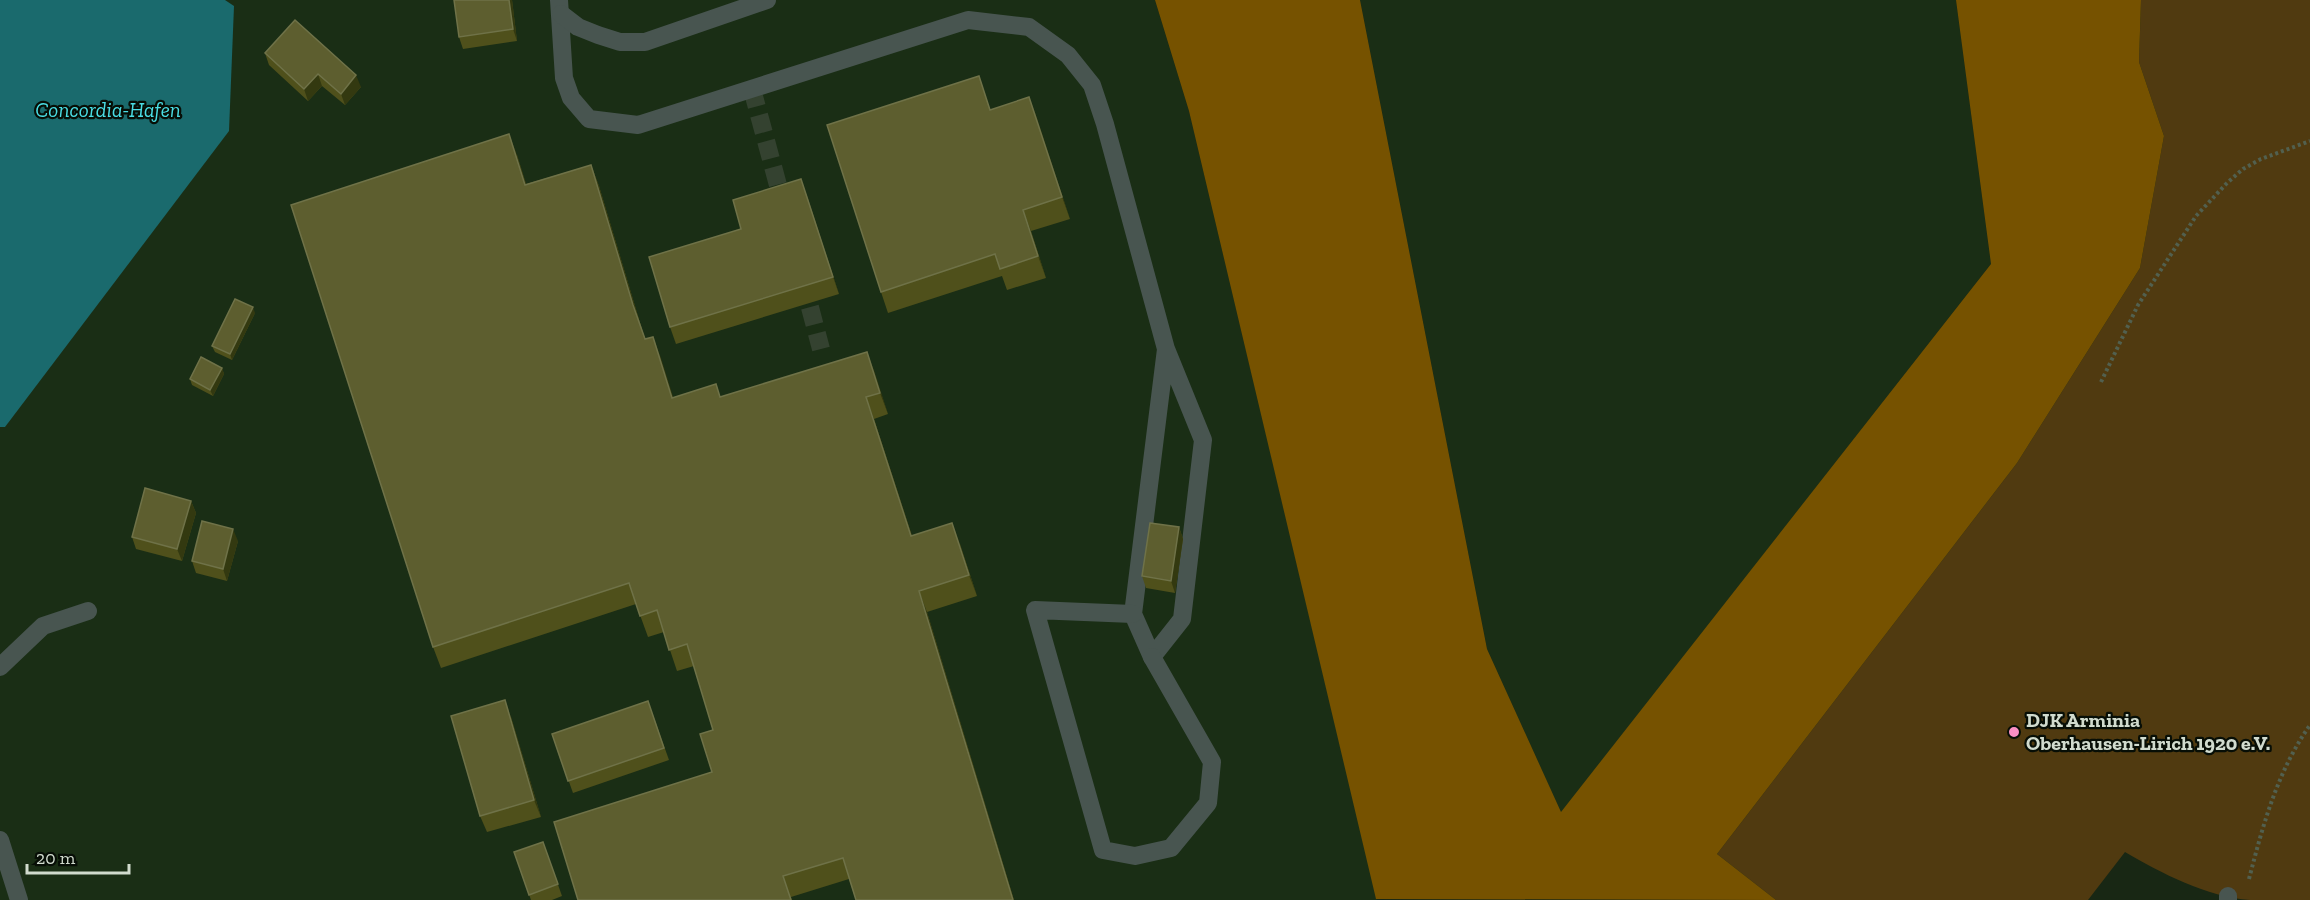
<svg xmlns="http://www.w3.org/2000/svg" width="2310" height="900" font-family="'Zilla Slab',serif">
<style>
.built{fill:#1a2e15}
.green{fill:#503a10}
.forest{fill:#765200}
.water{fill:#1a6a6d}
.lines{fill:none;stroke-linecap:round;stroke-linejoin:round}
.minor-tunnel{stroke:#344230;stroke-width:18;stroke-dasharray:18 9;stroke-linecap:butt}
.path{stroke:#52604f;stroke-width:4;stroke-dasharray:3 3;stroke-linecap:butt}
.minor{stroke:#485550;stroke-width:18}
.wall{fill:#4f501b}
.shaded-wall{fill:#333910}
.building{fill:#5d5e2f;stroke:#6f7248;stroke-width:1.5}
.poi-dot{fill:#fb8fc5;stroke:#070e06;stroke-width:2}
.labels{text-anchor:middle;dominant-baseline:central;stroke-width:4.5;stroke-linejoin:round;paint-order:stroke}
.poi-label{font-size:20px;font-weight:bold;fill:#d1dbce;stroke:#070e06;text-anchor:start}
.water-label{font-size:21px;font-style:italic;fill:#4adde4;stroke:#070e06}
</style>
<rect width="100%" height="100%" fill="#182714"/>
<g class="built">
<polygon points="225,0 1155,0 1189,111 1377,900 0,900 0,427 5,427 234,7"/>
<polygon points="1360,0 1956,0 1991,264 1561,813 1487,649"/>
</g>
<path class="green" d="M2141 0H2310V900C2290 900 2270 900 2250 900 2207 897 2161 873 2125 852L2088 900H1776L1717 854 2017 463 2140 268 2164 136 2139 62Z"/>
<polygon class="forest" points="1155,0 1360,0 1487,649 1561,812 1991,264 1956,0 2141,0 2139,62 2164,136 2140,268 2017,463 1717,854 1776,900 1376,899 1189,111"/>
<polygon class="water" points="0,0 225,0 234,6 229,131 5,427 0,427"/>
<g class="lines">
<g class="minor-tunnel">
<polyline points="752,89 785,211"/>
<polyline points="803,281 821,349"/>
</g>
<g class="path">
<polyline points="2101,382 2138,305 2196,216 2227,183 2243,169 2261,159 2310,141"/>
<path d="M2249 879C2263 825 2277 772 2310 725"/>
</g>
<g class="minor">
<polyline points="559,0 564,78 571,98 589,119 638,125 968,20 1029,27 1068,55 1092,85 1105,124 1166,349 1203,440 1182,619 1152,657 1133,614 1166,349"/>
<polyline points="561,14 578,27 598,35 620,42 645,42 767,0"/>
<polyline points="1133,614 1035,610 1103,850 1135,856 1171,848 1208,803 1212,762 1152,657"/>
<polyline points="0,667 43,626 88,611"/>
<polyline points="0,840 19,900"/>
<polyline points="2228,900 2228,896"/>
</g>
</g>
<g class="wall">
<polygon points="454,0 512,0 517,41 463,49 459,37"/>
<polygon points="265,53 361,87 345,105 322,86 308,101 269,65"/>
<polygon points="1029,97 1070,219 1031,231 1046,278 1007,290 1002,276 888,313 881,292 991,110"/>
<polygon points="517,155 526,184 591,165 599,186 641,326 645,339 653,337 673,398 721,397 867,352 888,414 874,419 912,536 960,544 977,596 927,612 1014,900 856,900 849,879 791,897 792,900 578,900 712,772 713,730 694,666 677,671 664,632 648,637 636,604 441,668 433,647"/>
<polygon points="807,196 839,294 676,344 670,327 741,229"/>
<polygon points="255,313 232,360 215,352 212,346"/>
<polygon points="222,368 224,374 213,396 192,385 190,379"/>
<polygon points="191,501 196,513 182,561 136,549 132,537"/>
<polygon points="1179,527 1183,539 1175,593 1146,588 1142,576"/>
<polygon points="238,541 227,581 196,573 192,561"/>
<polygon points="648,701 669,760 573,793 552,734"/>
<polygon points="511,717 541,817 487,832 480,816"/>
<polygon points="543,842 562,896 552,900 531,900 514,852"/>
</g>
<g class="shaded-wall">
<polygon points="509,0 512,0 517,41 513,29"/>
<polygon points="318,74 322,86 308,101 304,89"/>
<polygon points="356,75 361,87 345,105 341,94"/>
<polygon points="1029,97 1037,118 1070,219 1062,197"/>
<polygon points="509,134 517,155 533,206 525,185"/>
<polygon points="591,165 599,186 641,326 633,305"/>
<polygon points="801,179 807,196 839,294 833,277"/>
<polygon points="1023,210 1031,231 1046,278 1038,256"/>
<polygon points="253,307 255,313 232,360 230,354"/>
<polygon points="653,337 661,358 680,419 672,398"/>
<polygon points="867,352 875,373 888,414 880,393"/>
<polygon points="222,368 224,374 213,396 210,390"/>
<polygon points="866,397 874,419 919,557 911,536"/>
<polygon points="191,501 196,513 182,561 177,549"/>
<polygon points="952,523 960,544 977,596 969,575"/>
<polygon points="1179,527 1183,539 1175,593 1171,581"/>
<polygon points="233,529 238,541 227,581 223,569"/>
<polygon points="919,591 927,612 1014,900 1013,900"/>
<polygon points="505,700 511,717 541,817 534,800"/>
</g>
<g class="building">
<polygon points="454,0 509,0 513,29 459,37"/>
<polygon points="295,20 356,75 341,94 318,74 304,89 265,53"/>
<polygon points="979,76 990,110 1029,97 1062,197 1023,210 1038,256 1000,269 995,254 881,292 827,125"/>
<polygon points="509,134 525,185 591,165 633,305 645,339 653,337 672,398 716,384 720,397 867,352 880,393 866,397 911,536 952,523 969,575 919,591 1013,900 856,900 843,858 783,876 791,900 578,900 554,822 712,772 700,734 713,730 687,644 669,650 657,610 640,616 629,583 433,647 291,205"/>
<polygon points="801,179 833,277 670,327 649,257 741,229 733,200"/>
<polygon points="235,299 253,307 230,354 212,346"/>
<polygon points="201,357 222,368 210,390 190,379"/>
<polygon points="145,488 191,501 177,549 132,537"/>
<polygon points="202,521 233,529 223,569 192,561"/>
<polygon points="1150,523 1179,527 1171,581 1142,576"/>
<polygon points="505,700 534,800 480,816 451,716"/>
<polygon points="648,701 664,748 568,781 552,734"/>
<polygon points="543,842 558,884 529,895 514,852"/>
</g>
<circle class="poi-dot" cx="2014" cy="732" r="6"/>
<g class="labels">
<g class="poi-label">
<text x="2026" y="720">DJK Arminia<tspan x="2026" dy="23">Oberhausen-Lirich 1920 e.V.</tspan></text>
</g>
<g class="water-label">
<text x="108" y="109">Concordia-Hafen</text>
</g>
</g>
<path d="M27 864v9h102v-9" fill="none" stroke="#d1dbce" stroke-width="3"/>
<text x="36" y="864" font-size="18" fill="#d1dbce" stroke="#070e06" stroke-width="4.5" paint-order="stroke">20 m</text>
</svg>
